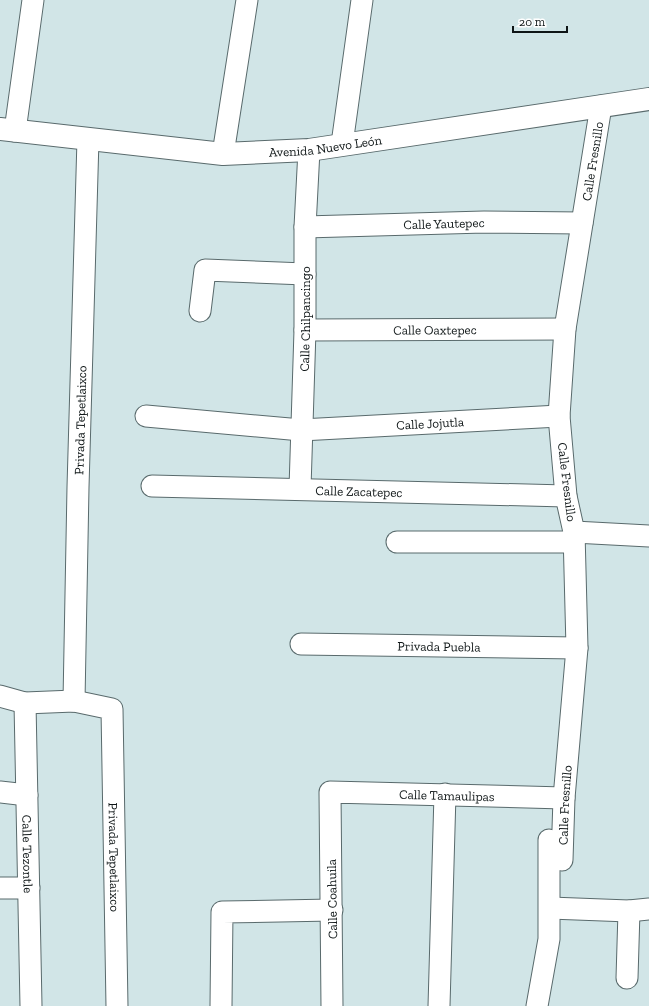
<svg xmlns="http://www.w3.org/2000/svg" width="649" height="1006" font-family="'Zilla Slab',serif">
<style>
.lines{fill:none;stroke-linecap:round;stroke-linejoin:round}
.street-casing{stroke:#596a6c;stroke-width:23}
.secondary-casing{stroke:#596a6c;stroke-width:24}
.street{stroke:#fff;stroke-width:21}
.secondary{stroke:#fff;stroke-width:22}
.labels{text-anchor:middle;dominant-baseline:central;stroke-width:3;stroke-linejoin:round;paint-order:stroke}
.street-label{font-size:13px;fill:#0e1516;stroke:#fff}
</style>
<rect width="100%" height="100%" fill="#d1e5e7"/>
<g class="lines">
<defs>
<g id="street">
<polyline points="15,131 33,0"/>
<polyline points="342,144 362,0"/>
<polyline points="223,154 247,0"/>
<path id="s1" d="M305 227 484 222 582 223"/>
<polyline points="200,311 205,270 305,274"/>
<path id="s2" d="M305 330 565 329"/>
<path id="s3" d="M146 416 301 430 559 416"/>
<path id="s4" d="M152 486 566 496"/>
<path id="s5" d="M300 488 305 330V227L309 150"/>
<polyline points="574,532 649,536"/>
<polyline points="397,542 574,542"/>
<path id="s6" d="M301 644 577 648"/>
<path id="s7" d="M0 696 25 703 74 701 112 709 117 1006"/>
<path id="s8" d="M74 701 78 487 88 139"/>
<path id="s9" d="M25 703 31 1006"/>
<polyline points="0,792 27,795"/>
<path id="s10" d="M562 860 564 798 577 648 574 532 566 496 559 416 565 329 601 106"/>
<polyline points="0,888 29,888"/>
<polyline points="550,908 629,911 649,909"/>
<polyline points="627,978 629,911"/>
<polyline points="221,1006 222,912 332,910"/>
<path id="s11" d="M332 1006 330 792 564 798"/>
<polyline points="439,1006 445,794"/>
<polyline points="537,1006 549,939 549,840"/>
</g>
<g id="secondary">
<path id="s12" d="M0 129 223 154 309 150 649 99"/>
</g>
</defs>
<use href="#street" class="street-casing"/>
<use href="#secondary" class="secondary-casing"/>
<use href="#street" class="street"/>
<use href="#secondary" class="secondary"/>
</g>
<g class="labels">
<g class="street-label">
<text stroke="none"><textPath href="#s12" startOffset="327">Avenida Nuevo León</textPath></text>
<text stroke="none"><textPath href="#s10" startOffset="703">Calle Fresnillo</textPath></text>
<text stroke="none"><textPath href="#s1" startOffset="139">Calle Yautepec</textPath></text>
<text stroke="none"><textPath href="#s5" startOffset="169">Calle Chilpancingo</textPath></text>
<text stroke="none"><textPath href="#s2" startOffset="130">Calle Oaxtepec</textPath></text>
<text stroke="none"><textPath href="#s8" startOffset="281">Privada Tepetlaixco</textPath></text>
<text stroke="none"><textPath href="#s3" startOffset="285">Calle Jojutla</textPath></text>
<text transform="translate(567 482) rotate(83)">Calle Fresnillo</text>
<text stroke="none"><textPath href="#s4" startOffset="207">Calle Zacatepec</textPath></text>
<text stroke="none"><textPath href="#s6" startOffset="138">Privada Puebla</textPath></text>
<text stroke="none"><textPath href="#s11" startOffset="331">Calle Tamaulipas</textPath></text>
<text stroke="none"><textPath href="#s10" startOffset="55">Calle Fresnillo</textPath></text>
<text stroke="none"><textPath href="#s9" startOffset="151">Calle Tezontle</textPath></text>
<text stroke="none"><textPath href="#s7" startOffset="262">Privada Tepetlaixco</textPath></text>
<text transform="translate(332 899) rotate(-91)">Calle Coahuila</text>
</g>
</g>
<path d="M513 26v6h54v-6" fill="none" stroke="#0e1516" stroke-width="2"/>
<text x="519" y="26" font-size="12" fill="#0e1516" stroke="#ffffff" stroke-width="3" paint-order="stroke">20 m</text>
</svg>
